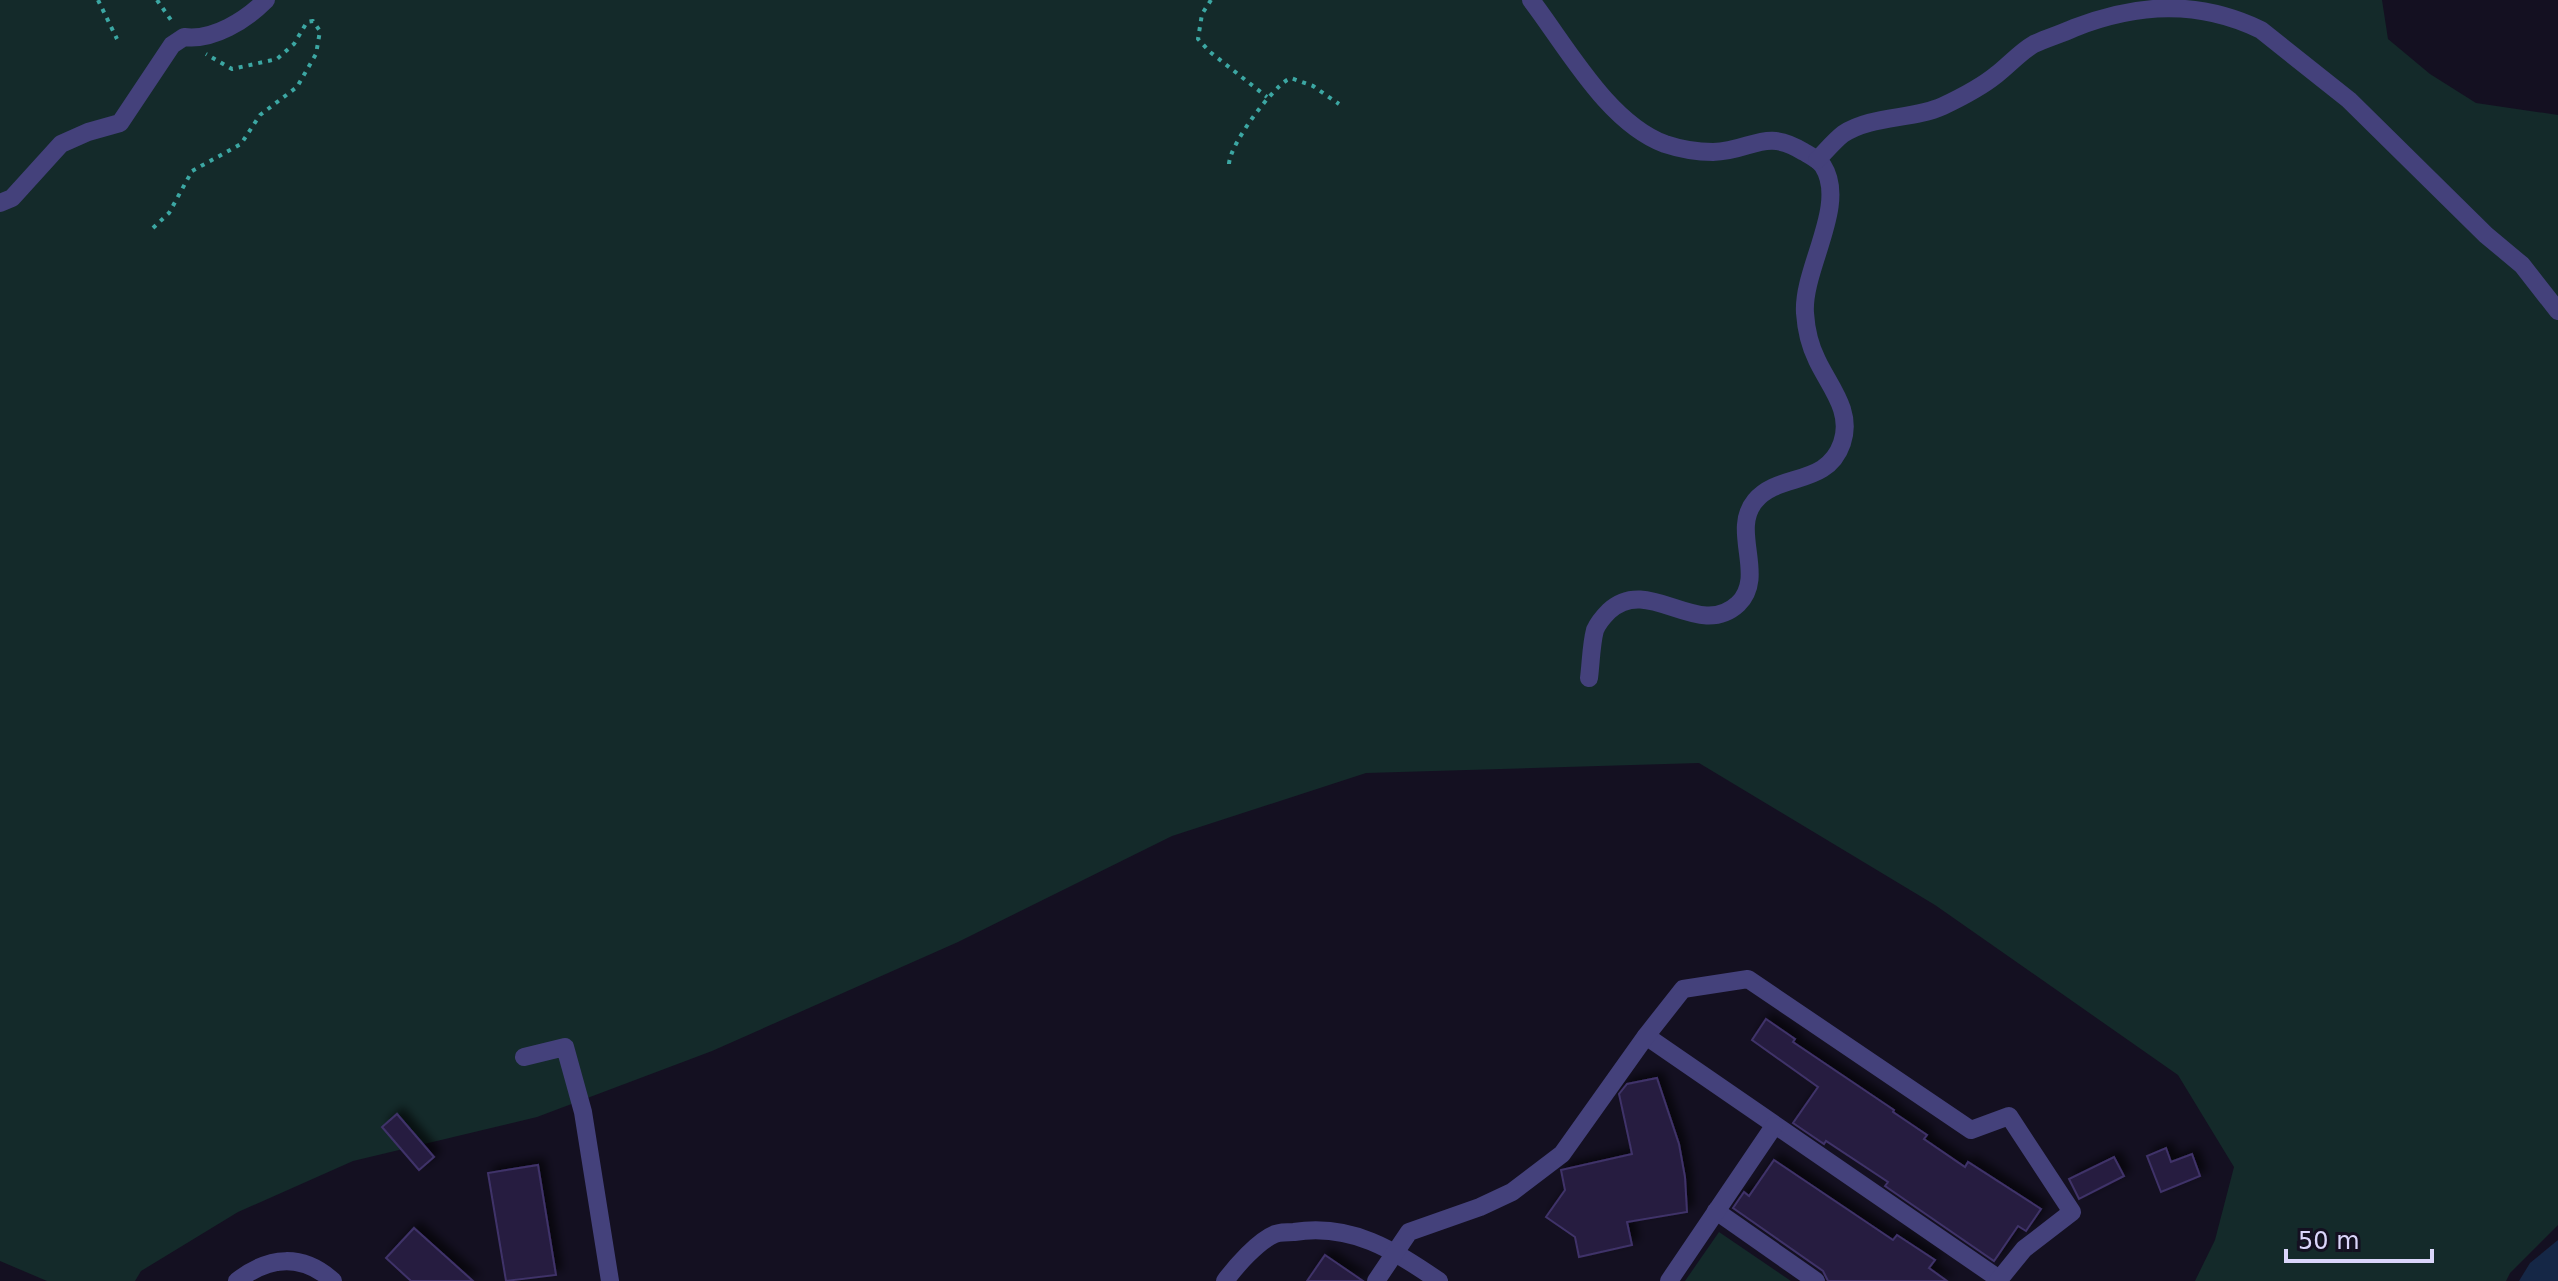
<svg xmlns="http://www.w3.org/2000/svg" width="2558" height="1281" font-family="'DejaVu Sans',sans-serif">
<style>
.green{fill:#142a2a}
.water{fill:#152746}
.building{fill:#261e40;stroke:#3f3369;stroke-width:2;filter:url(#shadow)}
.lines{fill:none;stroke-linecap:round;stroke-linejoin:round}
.path{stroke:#3ca7a3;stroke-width:4;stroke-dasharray:4 6;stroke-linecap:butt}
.minor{stroke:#44417b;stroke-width:18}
</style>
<defs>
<filter id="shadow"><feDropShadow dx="6" dy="-6" stdDeviation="4" flood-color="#0009"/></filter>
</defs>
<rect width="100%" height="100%" fill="#141021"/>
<g class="green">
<polygon points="0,0 2382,0 2388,39 2430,74 2476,103 2558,115 2558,1225 2510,1273 2506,1281 2195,1281 2215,1240 2234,1167 2178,1075 1935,905 1699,763 1366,773 1172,836 958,942 712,1051 537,1117 353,1161 238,1212 141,1271 135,1281 47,1281 0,1261"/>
<polygon points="1719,1232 1791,1281 1685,1281"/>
</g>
<polygon class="water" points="2558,1240 2558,1281 2519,1281 2530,1263"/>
<g class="building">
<polygon points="1766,1019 1795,1039 1793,1042 1894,1110 1893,1112 1927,1135 1924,1139 1965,1167 1968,1162 2041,1209 2026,1231 2018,1226 1994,1261 1885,1186 1888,1182 1826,1141 1824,1144 1793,1123 1818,1087 1752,1040"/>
<polygon points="1657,1078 1679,1144 1685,1177 1687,1212 1627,1222 1632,1245 1579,1257 1575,1237 1546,1217 1565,1190 1561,1170 1632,1154 1619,1094 1627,1084"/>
<polygon points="397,1114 434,1157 419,1170 382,1127"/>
<polygon points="2166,1148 2171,1162 2192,1154 2200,1176 2161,1192 2147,1156"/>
<polygon points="2114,1157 2124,1176 2079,1199 2069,1179"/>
<polygon points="1774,1160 1893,1240 1897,1235 1935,1260 1929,1268 1947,1281 1828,1281 1823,1271 1733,1208 1744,1192 1749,1196"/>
<polygon points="538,1165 556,1275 506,1281 488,1173"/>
<polygon points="414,1228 473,1281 411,1281 386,1258"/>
<polygon points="1325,1255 1363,1281 1307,1281"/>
</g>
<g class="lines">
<g class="path">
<polyline points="98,0 117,39"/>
<polyline points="157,0 173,23"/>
<polyline points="1211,0 1202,14 1198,39 1210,52 1267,97"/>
<path d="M1229 164C1230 144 1270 91 1287 80L1291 78 1313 86 1339 104"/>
<polyline points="153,228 169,213 192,171 241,144 260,115 297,87 316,54 320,31 313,21 307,22 294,44 277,59 232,69 206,54"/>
</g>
<g class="minor">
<path d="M1531 0C1567 47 1608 123 1665 144 1680 149 1697 152 1713 152 1753 151 1764 127 1804 152 1811 156 1819 160 1823 166 1848 205 1802 269 1805 313 1806 328 1810 346 1817 360 1829 386 1853 411 1842 443 1827 487 1779 472 1755 501 1730 531 1767 576 1738 604 1698 641 1649 574 1609 611 1604 616 1598 623 1595 630 1591 645 1591 663 1589 678"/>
<path d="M1817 160C1825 152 1834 141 1843 134 1872 115 1912 120 1943 106 1962 97 1980 88 1996 75 2009 65 2020 52 2034 44 2047 38 2061 34 2074 28 2138 3 2199 0 2261 30L2349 100 2486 235 2522 265 2558 311"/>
<path d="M0 203 12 198 61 144 88 132 120 123 172 45 184 37C213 41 246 20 266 0"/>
<polyline points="1646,1036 1999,1279"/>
<polyline points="524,1057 565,1047 583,1112 610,1281"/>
<polyline points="1716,1211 1816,1281"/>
<path d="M237 1281C269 1256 302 1253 333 1281"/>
<path d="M1225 1281C1236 1266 1258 1241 1275 1234 1281 1232 1289 1232 1294 1232 1352 1223 1393 1250 1439 1281"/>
<polyline points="1376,1281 1409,1232 1480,1207 1512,1192 1562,1154 1646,1036 1683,989 1748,979 1971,1130 2009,1116 2072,1212 2024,1249 1998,1281"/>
<polyline points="1669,1281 1774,1126"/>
</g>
</g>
<path d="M2286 1249v12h146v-12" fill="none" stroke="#dad5fa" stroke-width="4"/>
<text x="2298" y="1249" font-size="24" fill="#dad5fa" stroke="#141021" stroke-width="6" paint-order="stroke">50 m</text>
</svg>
